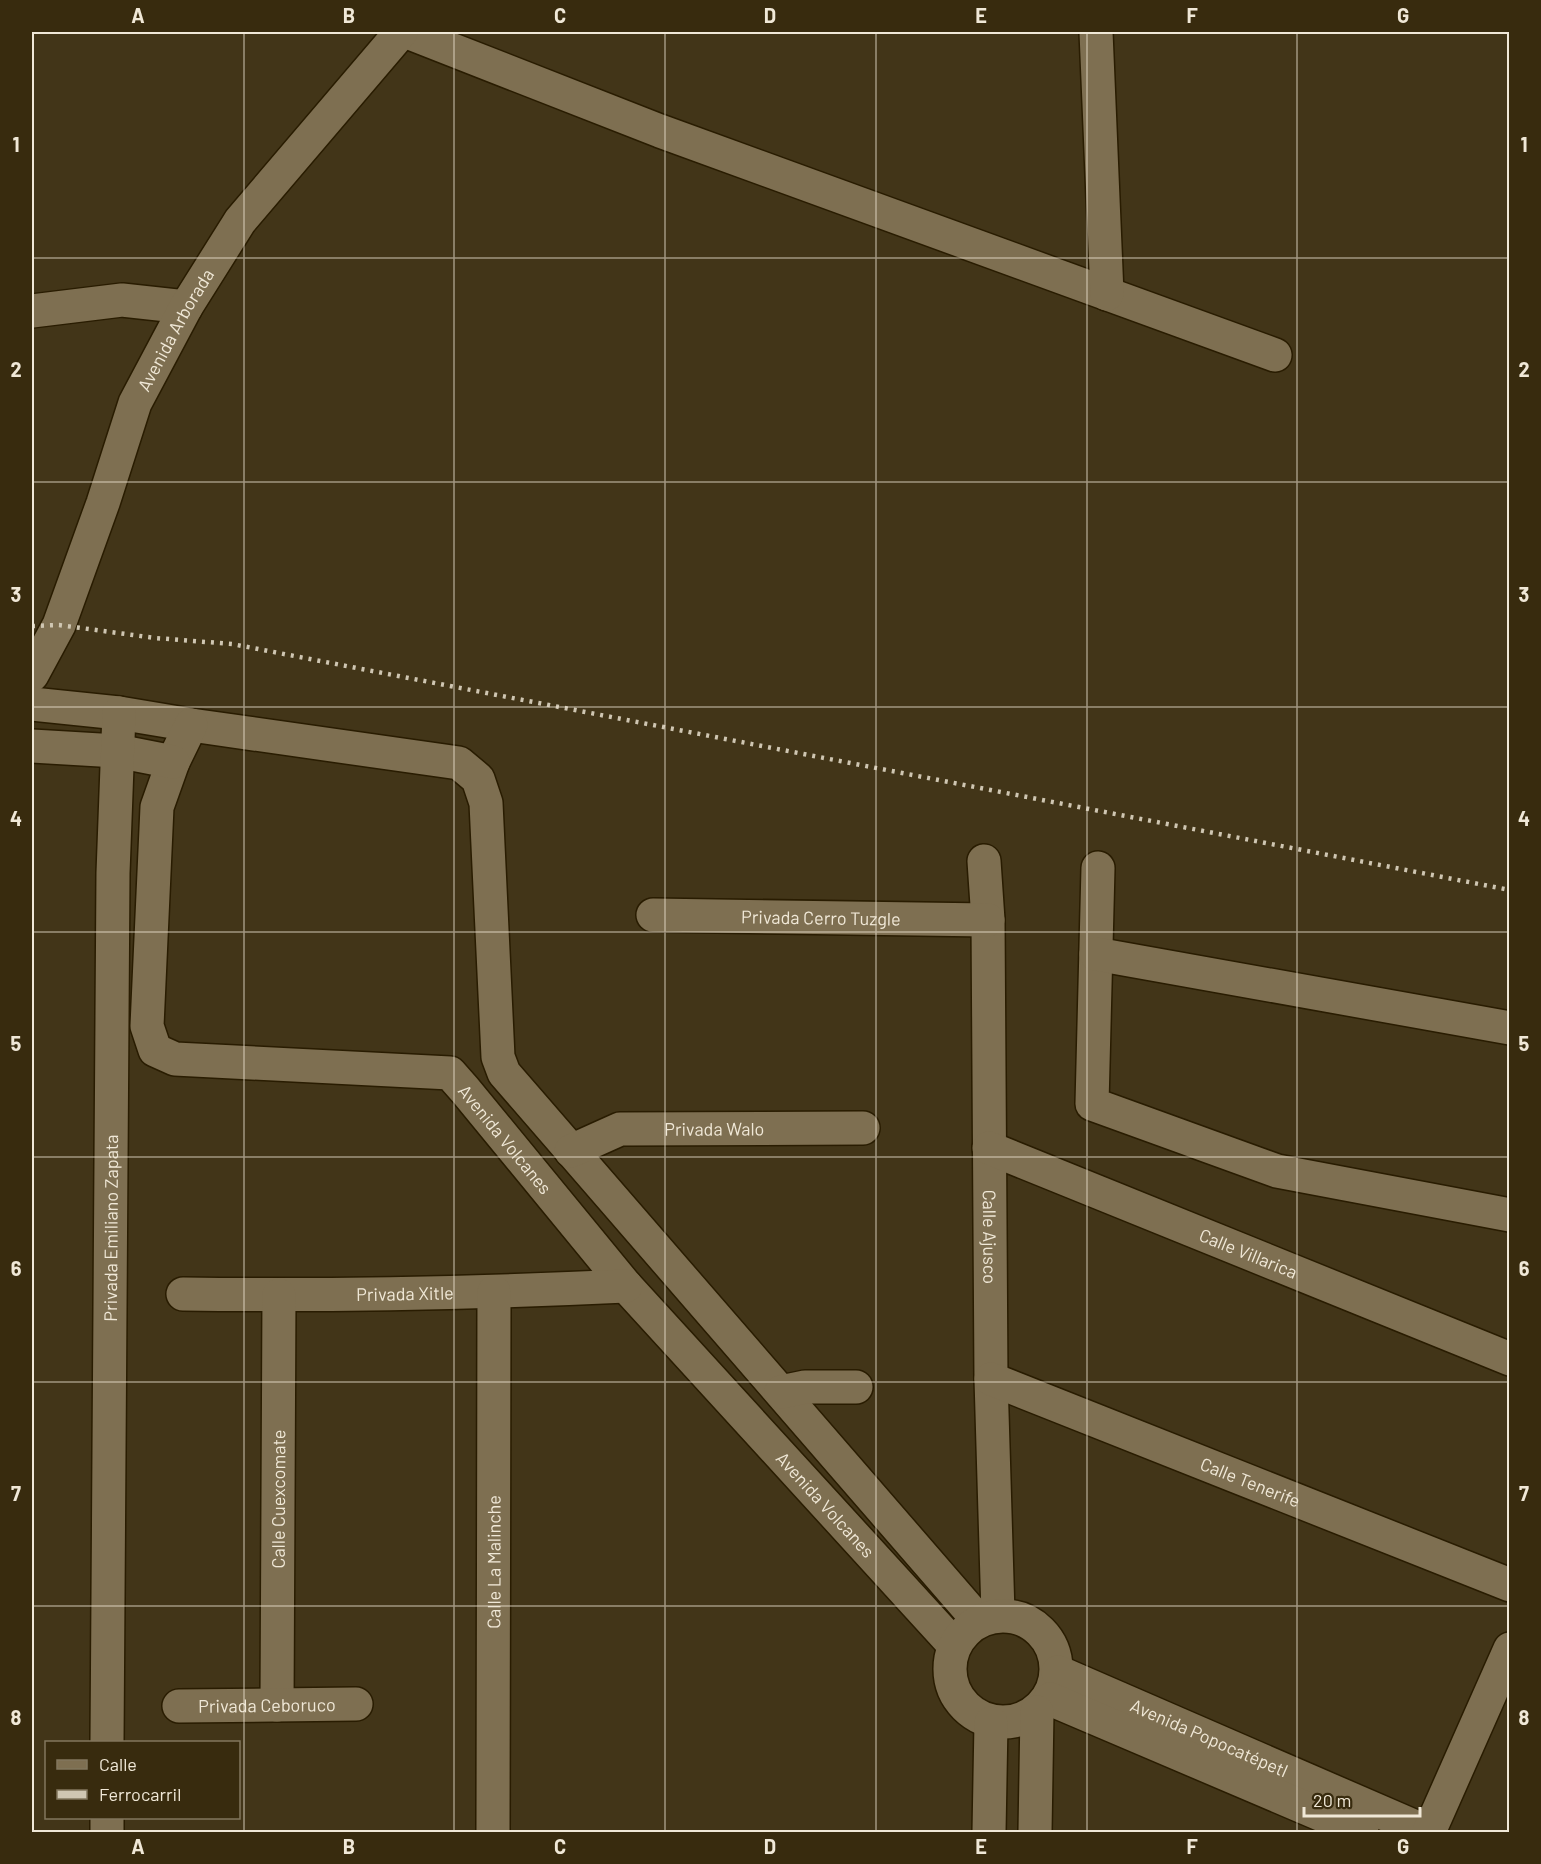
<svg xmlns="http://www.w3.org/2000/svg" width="1541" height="1864" font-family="Barlow,sans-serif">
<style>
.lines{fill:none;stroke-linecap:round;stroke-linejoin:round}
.minor-casing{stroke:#291c01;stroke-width:36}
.minor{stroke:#7e6f51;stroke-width:33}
.rail{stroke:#cfc6b2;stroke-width:4.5;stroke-dasharray:3 6;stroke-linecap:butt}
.grid{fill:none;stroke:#f0e8d7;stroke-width:1.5;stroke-opacity:0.55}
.labels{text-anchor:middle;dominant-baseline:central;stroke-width:4.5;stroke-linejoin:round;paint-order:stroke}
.street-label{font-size:18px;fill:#f0e8d7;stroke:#382b0e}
.neatline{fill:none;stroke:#f0e8d7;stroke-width:2}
.grid-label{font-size:20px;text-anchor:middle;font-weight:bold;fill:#f0e8d7}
</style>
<rect width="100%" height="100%" fill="#423518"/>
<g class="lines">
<defs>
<g id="minor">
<polyline points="407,32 660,131 1275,355"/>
<polyline points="1096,32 1107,294"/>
<polyline points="32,311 122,300 186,307"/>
<path id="s1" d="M32 675 59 625 103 503 135 403 186 307 240 221 401 32"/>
<polyline points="32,704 119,713 191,725 459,763 478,779 486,803 498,1057 504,1073 978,1620"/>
<path id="s2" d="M191 725 173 762 157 807 147 1026 155 1050 175 1059 450 1073 465 1090 626 1286 954 1645"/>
<polyline points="32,746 117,751 173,762"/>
<path id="s3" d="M984 861 988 920 991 1379 998 1614"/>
<polyline points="1098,868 1092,1104 1277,1171 1510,1215"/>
<path id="s4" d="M653 915 988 920"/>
<polyline points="1096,954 1510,1028"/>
<path id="s5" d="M989 1148 1510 1359"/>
<path id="s6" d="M571 1151 620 1129 863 1128"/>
<path id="s7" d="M183 1294C331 1296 478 1293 626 1286"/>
<path id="s8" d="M991 1379 1510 1585"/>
<polyline points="781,1392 805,1387 856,1387"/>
<circle cx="1003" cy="1669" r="53"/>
<path id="s9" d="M1058 1672 1427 1832"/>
<polyline points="1050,1699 1362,1832"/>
<path id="s10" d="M277 1705 279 1295"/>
<path id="s11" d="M179 1706 356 1704"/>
<path id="s12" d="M107 1742 113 873 119 713"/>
<polyline points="107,1832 107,1818"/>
<path id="s13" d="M493 1832 494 1292"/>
<polyline points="989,1832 991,1723"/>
<polyline points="1035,1832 1037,1712"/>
<polyline points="1429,1832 1510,1649"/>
</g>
</defs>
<use href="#minor" class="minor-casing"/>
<use href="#minor" class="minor"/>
<polyline class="rail" points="32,626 59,625 155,638 232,644 1510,890"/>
</g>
<path class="grid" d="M244 32V1832M454 32V1832M665 32V1832M876 32V1832M1087 32V1832M1297 32V1832M32 258H1510M32 482H1510M32 707H1510M32 932H1510M32 1157H1510M32 1382H1510M32 1606H1510"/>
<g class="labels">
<g class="street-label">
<text stroke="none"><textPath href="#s1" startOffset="375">Avenida Arborada</textPath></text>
<text stroke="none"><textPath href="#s4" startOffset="168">Privada Cerro Tuzgle</textPath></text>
<text stroke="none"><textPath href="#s6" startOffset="148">Privada Walo</textPath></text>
<text stroke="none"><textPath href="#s2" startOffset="717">Avenida Volcanes</textPath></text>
<text stroke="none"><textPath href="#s12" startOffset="514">Privada Emiliano Zapata</textPath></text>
<text stroke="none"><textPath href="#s3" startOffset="376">Calle Ajusco</textPath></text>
<text stroke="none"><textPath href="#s5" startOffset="280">Calle Villarica</textPath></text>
<text stroke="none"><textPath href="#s7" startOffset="222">Privada Xitle</textPath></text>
<text stroke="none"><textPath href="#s8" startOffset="279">Calle Tenerife</textPath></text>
<text stroke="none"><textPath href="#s10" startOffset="206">Calle Cuexcomate</textPath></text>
<text stroke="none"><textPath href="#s2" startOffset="1203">Avenida Volcanes</textPath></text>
<text stroke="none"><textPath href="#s13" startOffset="270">Calle La Malinche</textPath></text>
<text stroke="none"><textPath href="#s11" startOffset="88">Privada Ceboruco</textPath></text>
<text stroke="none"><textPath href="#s9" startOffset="165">Avenida Popocatépetl</textPath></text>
</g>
</g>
<rect width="1541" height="1864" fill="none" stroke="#382b0e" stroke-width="66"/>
<rect x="45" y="1741" width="195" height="78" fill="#382b0e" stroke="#82775e" stroke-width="1.5"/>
<rect x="57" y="1760" width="30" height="9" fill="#7e6f51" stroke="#82775e" stroke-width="1.5"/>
<text x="99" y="1771" font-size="18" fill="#f0e8d7">Calle</text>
<rect x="57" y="1790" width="30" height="9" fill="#cfc6b2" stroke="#82775e" stroke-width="1.5"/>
<text x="99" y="1801" font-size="18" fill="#f0e8d7">Ferrocarril</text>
<path d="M1304 1807v9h116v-9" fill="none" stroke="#f0e8d7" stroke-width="3"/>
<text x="1313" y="1807" font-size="18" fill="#f0e8d7" stroke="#382b0e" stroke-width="4.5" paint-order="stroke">20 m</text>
<rect x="33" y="33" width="1475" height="1798" class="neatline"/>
<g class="grid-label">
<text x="138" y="23">A</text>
<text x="349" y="23">B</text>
<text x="560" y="23">C</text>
<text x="770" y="23">D</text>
<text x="981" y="23">E</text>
<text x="1192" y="23">F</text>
<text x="1403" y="23">G</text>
<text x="16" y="152">1</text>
<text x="1524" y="152">1</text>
<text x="16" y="377">2</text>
<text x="1524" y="377">2</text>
<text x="16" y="602">3</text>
<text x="1524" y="602">3</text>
<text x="16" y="826">4</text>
<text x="1524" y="826">4</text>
<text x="16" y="1051">5</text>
<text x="1524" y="1051">5</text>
<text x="16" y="1276">6</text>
<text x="1524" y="1276">6</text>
<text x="16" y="1501">7</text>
<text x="1524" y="1501">7</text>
<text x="16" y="1725">8</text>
<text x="1524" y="1725">8</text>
<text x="138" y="1854">A</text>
<text x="349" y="1854">B</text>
<text x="560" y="1854">C</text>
<text x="770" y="1854">D</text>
<text x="981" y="1854">E</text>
<text x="1192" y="1854">F</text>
<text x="1403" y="1854">G</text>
</g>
</svg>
